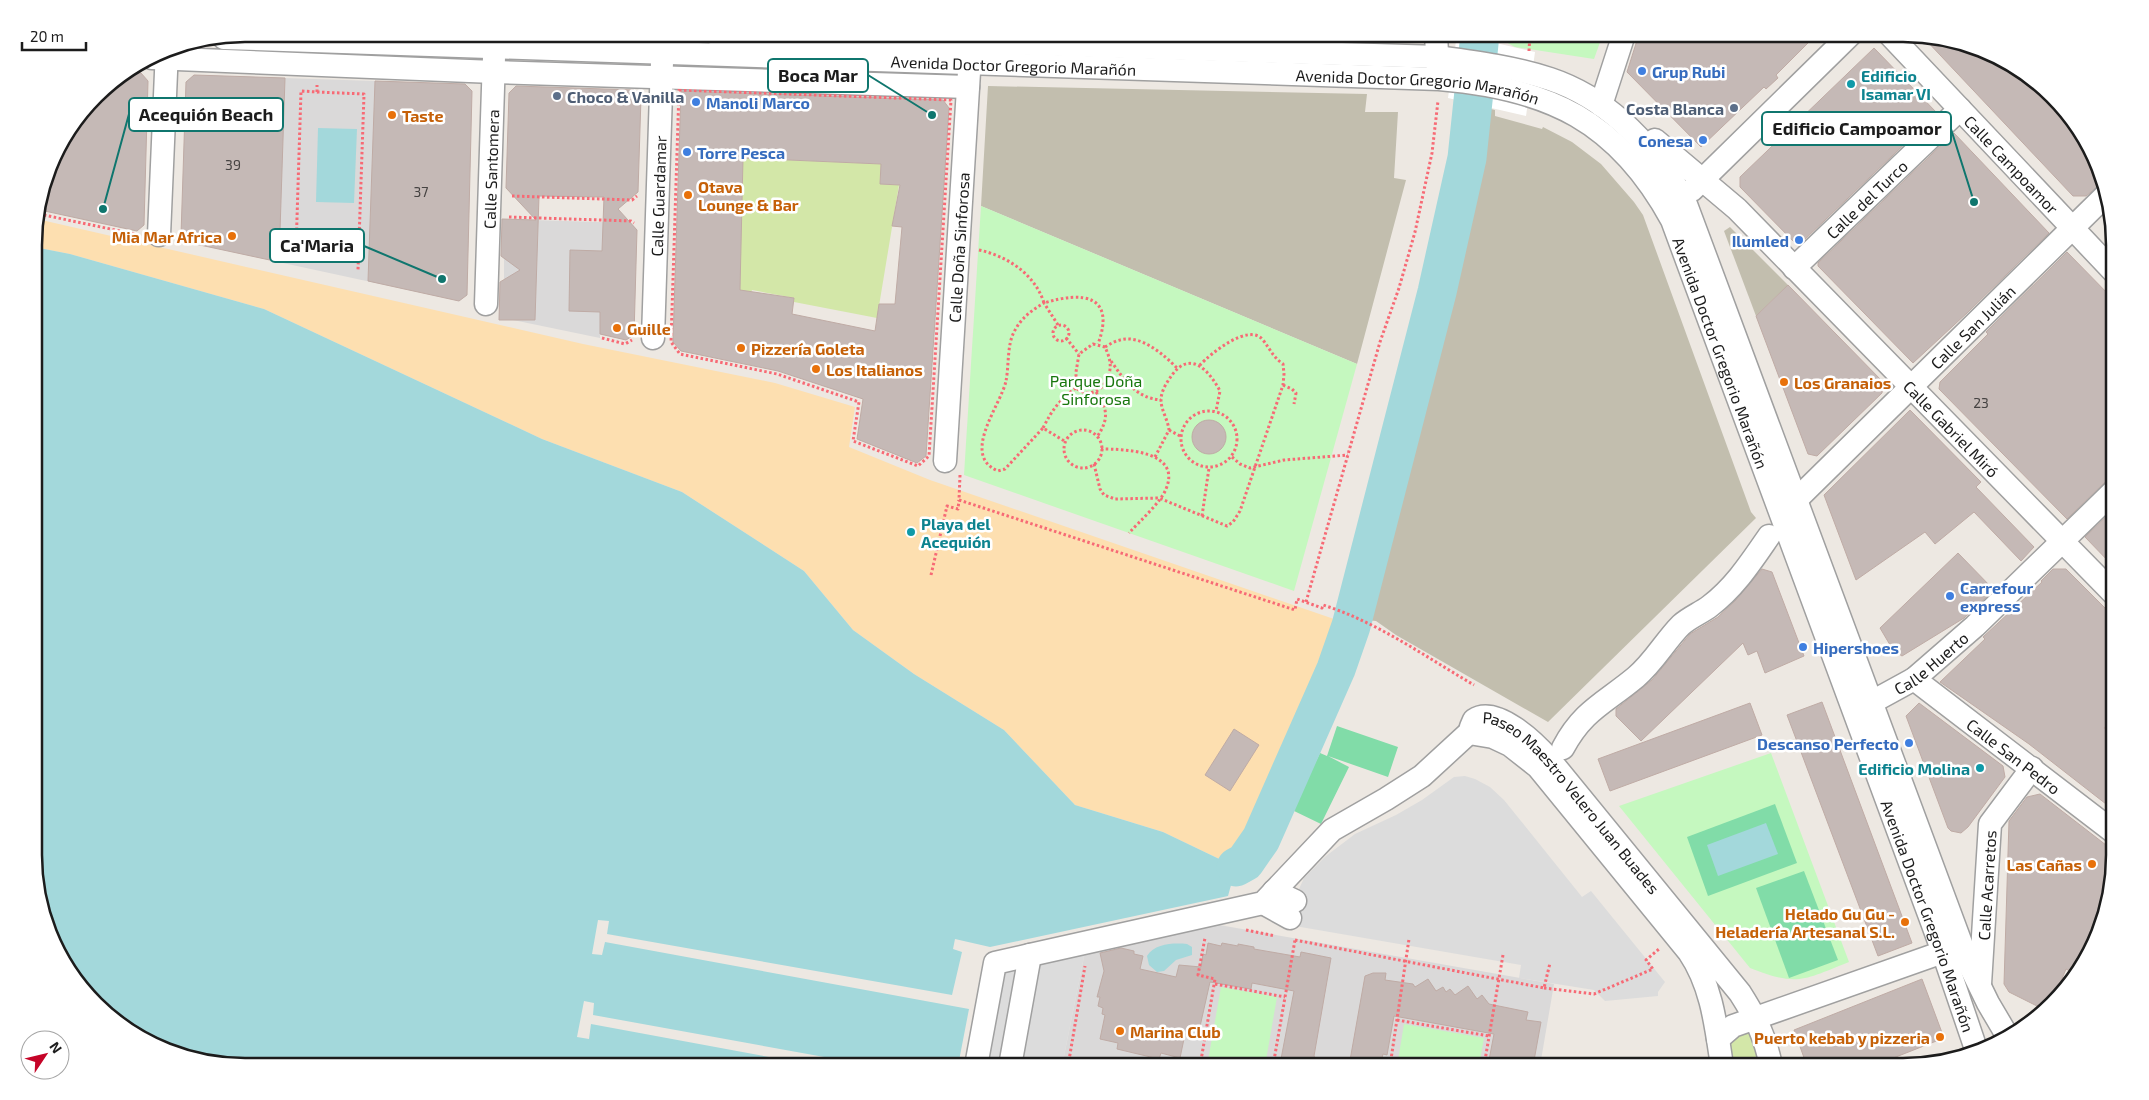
<svg xmlns="http://www.w3.org/2000/svg" width="2149" height="1100" font-family="'Exo 2',sans-serif">
<style>
.residential{fill:#dad9d9}
.construction{fill:#c2beae}
.grass{fill:#d3e7a8}
.sand{fill:#fddfb0}
.park{fill:#c5f8bf}
.pitch{fill:#81dca8}
.parking{fill:#dcdcdc}
.water{fill:#a3d8db}
.pier{fill:#fff}
.lines{fill:none;stroke-linecap:round;stroke-linejoin:round}
.river{stroke:#a3d8db;stroke-width:39}
.building{fill:#c5b9b6;stroke:#bfaba5;fill-rule:evenodd}
.minor-casing{stroke:#a0a0a0;stroke-width:25}
.path{stroke:#f76a75;stroke-width:3;stroke-dasharray:2.5 2.5;stroke-linecap:butt}
.minor{stroke:#fff;stroke-width:22}
.shop-dot{fill:#3f7fe0;stroke:#fff;stroke-width:2}
.culture-dot{fill:#0f9aa8;stroke:#fff;stroke-width:2}
.service-dot{fill:#5c6f8a;stroke:#fff;stroke-width:2}
.food-dot{fill:#e8710a;stroke:#fff;stroke-width:2}
.labels{text-anchor:middle;dominant-baseline:central;stroke-width:5;stroke-linejoin:round;paint-order:stroke}
.number-label{font-size:14px;fill:#464342}
.street-label{font-size:16px;fill:#1c1c1c;stroke:#fff}
.shop-label{font-size:16px;font-weight:bold;fill:#366cbe;stroke:#fff;text-anchor:start}
.culture-label{font-size:16px;font-weight:bold;fill:#0d838f;stroke:#fff;text-anchor:start}
.service-label{font-size:16px;font-weight:bold;fill:#4e5e75;stroke:#fff;text-anchor:start}
.food-label{font-size:16px;font-weight:bold;fill:#c56008;stroke:#fff;text-anchor:start}
.park-label{font-size:16px;fill:#18770d;stroke:#fff}
.rim{fill:none;stroke:#1c1c1c;stroke-width:2.5}
.leader{fill:none;stroke:#0f766e;stroke-width:2}
.callout-dot{fill:#0f766e;stroke:#fff;stroke-width:2}
.callout{fill:#fff;stroke:#0f766e;stroke-width:2}
.callout-label{font-size:18px;text-anchor:middle;font-weight:bold;fill:#1c1c1c}
</style>
<rect width="100%" height="100%" fill="#ede8e2"/>
<g class="residential">
<polygon points="194,75 465,84 472,91 467,295 459,301 186,242 181,235 186,82"/>
<polygon points="2111,212 2113,218 2114,238 2104,228 2104,218"/>
<polygon points="502,219 631,223 637,230 634,335 626,340 600,334 600,338 513,320 499,320 500,282 504,280 504,259 501,256"/>
<polygon points="1208,923 1554,984 1540,1066 1062,1066 1085,952"/>
</g>
<g class="construction">
<polygon points="988,86 1367,94 1365,112 1398,112 1394,178 1406,180 1357,364 981,206"/>
<polygon points="1466,103 1495,110 1495,116 1542,129 1543,127 1572,142 1601,164 1634,202 1643,215 1751,512 1756,518 1548,722 1396,635 1376,621 1366,620 1458,263 1476,180 1483,132 1482,114 1464,109"/>
<polygon points="1730,227 1788,285 1756,316 1724,231"/>
</g>
<g class="grass">
<polygon points="743,158 881,164 880,184 899,185 877,318 794,302 794,298 752,290 750,296 739,293"/>
<polygon points="1751,1033 1762,1066 1733,1066 1730,1046 1738,1035"/>
</g>
<polygon class="sand" points="37,219 583,344 775,383 855,407 849,447 930,480 1334,619 1296,736 1242,843 1236,845 1236,867 1163,832 1075,805 1004,730 914,674 853,630 804,571 682,492 542,439 264,309 70,254 34,247 34,231"/>
<g class="park">
<polygon points="1491,34 1603,34 1594,59 1515,47"/>
<polygon points="981,206 1357,364 1294,591 964,475"/>
<path d="M1771 753 1849 962C1803 980 1798 987 1750 968L1619 806Z"/>
<polygon points="1221,987 1277,997 1265,1066 1207,1066"/>
<polygon points="1404,1024 1484,1038 1479,1066 1397,1066"/>
</g>
<g class="pitch">
<polygon points="1337,726 1398,747 1388,777 1328,756 1349,767 1321,824 1292,810 1320,753 1327,756"/>
<polygon points="1775,804 1797,863 1708,896 1687,837"/>
<polygon points="1804,871 1838,960 1789,978 1756,888"/>
</g>
<g class="parking">
<polygon points="1465,776 1475,779 1490,787 1504,800 1582,897 1591,891 1665,982 1658,992 1658,996 1605,1001 1594,990 1519,978 1521,965 1289,925 1299,889 1304,878 1326,856 1355,834 1396,815 1422,800 1454,777"/>
<polygon points="1085,952 1062,1066 967,1066 985,973"/>
</g>
<g class="water">
<polygon points="318,128 357,129 354,203 316,202"/>
<polygon points="34,247 70,254 264,309 542,439 682,492 804,571 853,630 914,674 1004,730 1075,805 1163,832 1236,867 1228,896 990,947 955,939 953,949 962,952 952,995 607,934 609,921 598,920 592,954 602,955 605,942 969,1009 958,1066 874,1066 593,1015 594,1003 584,1001 577,1037 589,1039 591,1024 818,1066 246,1066 152,1044 106,1014 70,972 36,882"/>
<polygon points="1766,823 1778,854 1718,876 1707,845"/>
<path d="M1187 944 1192 947V955L1176 960 1164 971 1157 972 1149 965 1147 956C1155 943 1174 943 1187 944Z"/>
</g>
<polygon class="pier" points="1457,34 1535,52 1526,116 1448,98"/>
<g class="lines">
<polyline class="river" points="1236,867 1245,862 1261,839 1336,669 1351,626 1437,292 1467,158 1480,34"/>
</g>
<g class="building">
<polygon points="1639,34 1817,34 1776,75 1778,78 1766,89 1764,87 1701,147 1627,72"/>
<polygon points="1924,38 1997,56 2043,86 2079,128 2101,184 2086,196 2073,196"/>
<polygon points="1874,48 1937,113 1802,242 1794,242 1740,187 1740,177"/>
<polygon points="127,73 141,73 148,81 144,225 137,231 40,210 56,152 106,86"/>
<polygon points="194,75 285,78 279,262 186,242 181,235 186,82"/>
<polygon points="375,81 465,84 472,91 467,295 459,301 368,281"/>
<polygon points="516,86 634,90 641,97 638,192 618,209 637,230 634,335 626,340 600,334 600,312 569,311 570,250 602,251 604,197 539,196 535,320 499,320 500,282 520,270 501,256 502,219 536,220 506,188 509,93"/>
<path d="M681 91 943 100 949 108 926 456 917 463 857 439 863 399 778 371 681 351 673 342ZM743 158 881 164 880 184 900 185 892 226 902 227 895 304H879L875 331 792 314 794 298 740 290Z"/>
<polygon points="1954,133 2049,233 1967,313 1913,363 1818,266 1818,263"/>
<polygon points="2067,252 2114,300 2114,478 2105,482 2067,519 1939,389 1940,382 1988,334 1986,332"/>
<polygon points="1788,285 1883,382 1882,393 1817,456 1808,454 1756,316"/>
<polygon points="1910,410 1981,482 1976,487 2034,547 2021,561 1974,512 1935,544 1925,532 1856,580 1824,495"/>
<circle cx="1209" cy="437" r="17"/>
<polygon points="2114,509 2114,567 2085,537"/>
<polygon points="1958,553 1994,590 1964,618 1902,656 1893,650 1880,628"/>
<polygon points="1762,569 1772,572 1804,656 1765,673 1757,651 1748,655 1743,643 1641,741 1616,716 1616,709 1652,680 1690,634 1718,617 1736,600"/>
<polygon points="2053,569 2066,569 2115,618 2115,682 2107,691 2114,698 2108,705 2115,711 2115,716 2104,728 2115,737 2115,811 2029,744 1940,682 1985,639 1983,637 2042,582 2041,581"/>
<polygon points="1822,702 1912,943 1878,956 1787,715"/>
<polygon points="1750,703 1762,735 1610,791 1598,759"/>
<polygon points="1919,703 2003,766 2005,777 1968,827 1961,833 1951,831 1948,828 1906,716"/>
<polygon points="1234,729 1259,745 1230,791 1205,775"/>
<polygon points="2040,794 2115,852 2093,948 2076,974 2066,969 2051,1005 2045,1010 2009,992 2004,984 2009,821 2027,797"/>
<polygon points="1208,943 1221,946 1222,943 1238,946 1238,944 1254,947 1254,949 1300,957 1301,952 1331,958 1314,1056 1320,1066 1284,1066 1285,1060 1281,1059 1294,991 1252,983 1251,989 1210,982 1199,1031 1191,1029 1190,1035 1185,1034 1180,1058 1161,1053 1159,1059 1117,1049 1118,1043 1100,1039 1105,1015 1102,1014 1103,1008 1098,1006 1100,997 1097,997 1104,971 1100,953 1121,948 1134,951 1134,954 1143,956 1140,969 1176,977 1179,965 1201,967 1203,954 1206,955"/>
<polygon points="1373,973 1386,973 1385,980 1413,984 1415,987 1428,979 1436,991 1443,987 1446,992 1450,989 1455,995 1468,986 1477,999 1482,995 1489,1004 1528,1012 1526,1020 1541,1022 1533,1066 1491,1066 1491,1061 1489,1060 1494,1034 1394,1016 1387,1055 1383,1054 1380,1066 1349,1066 1365,976"/>
<polygon points="1922,979 1944,1038 1873,1066 1807,1066 1794,1030"/>
</g>
<g class="lines">
<defs>
<g id="minor">
<path d="M715 34 1438 57C1475 62 1514 67 1550 79 1610 99 1653 147 1684 199L1968 962 1988 1003 2008 1037"/>
<polyline points="1436,34 1438,73"/>
<path id="s1" d="M1889 34 2114 272"/>
<path id="s2" d="M224 38 1439 79C1549 88 1618 121 1672 220L1943 952 1977 1052"/>
<polyline points="152,58 494,72 968,87"/>
<polyline points="1601,105 1624,34"/>
<path id="s3" d="M1655 140 1737 209 2115 595"/>
<polyline points="1692,190 1851,34"/>
<polyline points="159,235 167,49"/>
<path id="s4" d="M1794 268 1960 109"/>
<path id="s5" d="M486 304 494 57"/>
<path id="s6" d="M653 338 662 62"/>
<path id="s7" d="M945 461 969 72"/>
<path id="s8" d="M1797 499 2105 196"/>
<path id="s9" d="M1914 679 2115 833"/>
<path id="s10" d="M1872 702 1914 679 1975 626 2114 491"/>
<path d="M1563 748C1583 710 1605 703 1636 677 1654 662 1665 641 1681 625 1690 617 1701 613 1710 606 1735 587 1751 562 1769 536"/>
<polyline points="1274,891 1295,901"/>
<polyline points="1263,903 1290,918"/>
<polyline points="1030,955 1263,903 1332,830 1386,799 1422,776 1472,730"/>
<path id="s11" d="M1980 984 1990 824 2032 768"/>
<polyline points="1718,1039 1733,1026 1943,952"/>
<polyline points="976,1066 995,963 1030,955 1010,1066"/>
<path id="s12" d="M1722 1066C1716 1026 1712 986 1689 952L1538 767 1510 745 1493 737 1475 734 1471 727 1474 720C1496 705 1535 743 1549 759L1740 993C1756 1018 1765 1036 1771 1066"/>
</g>
</defs>
<use href="#minor" class="minor-casing"/>
<g class="path">
<polyline points="1471,34 1474,38"/>
<polyline points="1529,51 1530,34"/>
<polygon points="679,90 951,100 929,456 918,466 853,441 859,402 777,374 680,354 671,342"/>
<polyline points="317,92 364,94 358,270"/>
<polyline points="512,196 632,200 637,196"/>
<polyline points="39,214 139,235"/>
<polyline points="509,217 631,221 634,223"/>
<polyline points="296,250 301,91 317,92 317,85"/>
<path d="M979 250C1007 256 1035 274 1044 303 1083 291 1116 295 1098 344"/>
<path d="M1058 325 1044 303C1032 310 1021 318 1014 332 1007 345 1009 366 1006 381 1001 405 960 455 998 471L1005 469 1043 428 1066 442"/>
<circle cx="1061" cy="333" r="8"/>
<polyline points="602,338 625,344 632,340"/>
<polyline points="1066,338 1079,354"/>
<path d="M1093 344 1105 347C1109 356 1112 364 1109 374 1105 390 1089 399 1076 388V372L1079 354Z"/>
<path d="M1105 347C1110 344 1115 341 1120 340 1141 334 1164 355 1177 368"/>
<path d="M1111 361C1125 381 1136 398 1161 400"/>
<polyline points="1283,385 1292,389 1296,393 1294,404"/>
<path d="M1096 392C1108 409 1109 419 1097 437"/>
<circle cx="1209" cy="439" r="28"/>
<path d="M1043 428C1052 410 1060 399 1076 388"/>
<polyline points="1169,430 1180,436"/>
<circle cx="1083" cy="449" r="19"/>
<path d="M1101 449C1125 449 1182 451 1166 489 1161 502 1140 521 1129 533"/>
<path d="M1155 457 1169 430C1168 420 1161 410 1161 400 1161 391 1167 382 1172 375 1191 349 1210 372 1220 391L1216 411"/>
<polyline points="1232,457 1240,464 1250,468 1284,460 1348,455"/>
<path d="M1094 464 1100 489 1104 495 1115 499 1159 498 1227 526 1233 522 1240 511 1283 385 1284 374 1283 364C1273 357 1270 349 1263 340 1249 322 1210 354 1200 365"/>
<path d="M960 475 959 500 1295 610 1297 599 1322 608 1323 605C1377 622 1426 657 1474 685"/>
<polyline points="1202,516 1209,468"/>
<polyline points="931,575 947,506 958,509 959,500"/>
<polyline points="1306,602 1380,342 1399,288 1415,232 1432,153 1438,101"/>
<polyline points="1246,930 1275,936"/>
<polyline points="1295,940 1544,988 1550,963"/>
<polyline points="1215,984 1285,997"/>
<polyline points="1544,988 1594,994 1653,969 1646,960 1659,949"/>
<polyline points="1397,1020 1489,1036"/>
<polyline points="1068,1066 1085,966"/>
<polyline points="1200,1066 1215,979 1198,975 1205,938"/>
<polyline points="1273,1066 1295,940"/>
<polyline points="1390,1066 1409,939"/>
<polyline points="1484,1066 1503,955"/>
</g>
<use href="#minor" class="minor"/>
</g>
<g class="shop-dot">
<circle cx="1642" cy="71" r="5"/>
<circle cx="696" cy="102" r="5"/>
<circle cx="1703" cy="140" r="5"/>
<circle cx="687" cy="152" r="5"/>
<circle cx="1799" cy="240" r="5"/>
<circle cx="1950" cy="596" r="5"/>
<circle cx="1803" cy="647" r="5"/>
<circle cx="1909" cy="743" r="5"/>
</g>
<g class="culture-dot">
<circle cx="1851" cy="84" r="5"/>
<circle cx="911" cy="532" r="5"/>
<circle cx="1980" cy="768" r="5"/>
</g>
<g class="service-dot">
<circle cx="557" cy="96" r="5"/>
<circle cx="1734" cy="108" r="5"/>
</g>
<g class="food-dot">
<circle cx="392" cy="115" r="5"/>
<circle cx="688" cy="195" r="5"/>
<circle cx="232" cy="236" r="5"/>
<circle cx="617" cy="328" r="5"/>
<circle cx="741" cy="348" r="5"/>
<circle cx="816" cy="369" r="5"/>
<circle cx="1784" cy="382" r="5"/>
<circle cx="2092" cy="864" r="5"/>
<circle cx="1905" cy="922" r="5"/>
<circle cx="1120" cy="1031" r="5"/>
<circle cx="1940" cy="1037" r="5"/>
</g>
<g class="labels">
<g class="number-label">
<text x="233" y="164">39</text>
<text x="421" y="191">37</text>
<text x="1981" y="402">23</text>
</g>
<g class="street-label">
<text stroke="none"><textPath href="#s2" startOffset="790">Avenida Doctor Gregorio Marañón</textPath></text>
<text stroke="none"><textPath href="#s2" startOffset="1195">Avenida Doctor Gregorio Marañón</textPath></text>
<text stroke="none"><textPath href="#s1" startOffset="179">Calle Campoamor</textPath></text>
<text stroke="none"><textPath href="#s5" startOffset="135">Calle Santomera</textPath></text>
<text stroke="none"><textPath href="#s6" startOffset="142">Calle Guardamar</textPath></text>
<text stroke="none"><textPath href="#s4" startOffset="100">Calle del Turco</textPath></text>
<text stroke="none"><textPath href="#s7" startOffset="214">Calle Doña Sinforosa</textPath></text>
<text stroke="none"><textPath href="#s8" startOffset="246">Calle San Julián</textPath></text>
<text stroke="none"><textPath href="#s2" startOffset="1644">Avenida Doctor Gregorio Marañón</textPath></text>
<text stroke="none"><textPath href="#s3" startOffset="414">Calle Gabriel Miró</textPath></text>
<text stroke="none"><textPath href="#s10" startOffset="71">Calle Huerto</textPath></text>
<text stroke="none"><textPath href="#s9" startOffset="126">Calle San Pedro</textPath></text>
<text stroke="none"><textPath href="#s12" startOffset="582">Paseo Maestro Velero Juan Buades</textPath></text>
<text stroke="none"><textPath href="#s11" startOffset="99">Calle Acarretos</textPath></text>
<text stroke="none"><textPath href="#s2" startOffset="2244">Avenida Doctor Gregorio Marañón</textPath></text>
</g>
<g class="shop-label">
<text x="1652" y="71">Grup Rubi</text>
<text x="706" y="102">Manoli Marco</text>
<text x="1693" y="140" text-anchor="end">Conesa</text>
<text x="697" y="152">Torre Pesca</text>
<text x="1789" y="240" text-anchor="end">Ilumled</text>
<text x="1960" y="587">Carrefour<tspan x="1960" dy="18">express</tspan></text>
<text x="1813" y="647">Hipershoes</text>
<text x="1899" y="743" text-anchor="end">Descanso Perfecto</text>
</g>
<g class="culture-label">
<text x="1861" y="75">Edificio<tspan x="1861" dy="18">Isamar VI</tspan></text>
<text x="921" y="523">Playa del<tspan x="921" dy="18">Acequión</tspan></text>
<text x="1970" y="768" text-anchor="end">Edificio Molina</text>
</g>
<g class="service-label">
<text x="567" y="96">Choco &amp; Vanilla</text>
<text x="1724" y="108" text-anchor="end">Costa Blanca</text>
</g>
<g class="food-label">
<text x="402" y="115">Taste</text>
<text x="698" y="186">Otava<tspan x="698" dy="18">Lounge &amp; Bar</tspan></text>
<text x="222" y="236" text-anchor="end">Mia Mar Africa</text>
<text x="627" y="328">Guille</text>
<text x="751" y="348">Pizzería Goleta</text>
<text x="826" y="369">Los Italianos</text>
<text x="1794" y="382">Los Granaios</text>
<text x="2082" y="864" text-anchor="end">Las Cañas</text>
<text x="1895" y="913" text-anchor="end">Helado Gu Gu -<tspan x="1895" dy="18">Heladería Artesanal S.L.</tspan></text>
<text x="1130" y="1031">Marina Club</text>
<text x="1930" y="1037" text-anchor="end">Puerto kebab y pizzeria</text>
</g>
<g class="park-label">
<text x="1096" y="380">Parque Doña<tspan x="1096" dy="18">Sinforosa</tspan></text>
</g>
</g>
<path d="M0 0H2149V1100H0ZM245 42H1903A203 203 0 0 1 2106 245V855A203 203 0 0 1 1903 1058H245A203 203 0 0 1 42 855V245A203 203 0 0 1 245 42Z" fill="#fff" fill-rule="evenodd"/>
<path class="rim" d="M245 42H1903A203 203 0 0 1 2106 245V855A203 203 0 0 1 1903 1058H245A203 203 0 0 1 42 855V245A203 203 0 0 1 245 42Z"/>
<path class="leader" d="M932 115L868 75M103 209L129 114M1974 202L1951 129M442 279L364 246"/>
<g class="callout-dot">
<circle cx="932" cy="115" r="5"/>
<circle cx="103" cy="209" r="5"/>
<circle cx="1974" cy="202" r="5"/>
<circle cx="442" cy="279" r="5"/>
</g>
<g class="callout">
<rect x="768" y="59" width="100" height="33" rx="5"/>
<rect x="129" y="98" width="154" height="33" rx="5"/>
<rect x="1762" y="112" width="189" height="33" rx="5"/>
<rect x="270" y="229" width="94" height="33" rx="5"/>
</g>
<g class="callout-label">
<text x="818" y="82">Boca Mar</text>
<text x="206" y="121">Acequión Beach</text>
<text x="1857" y="135">Edificio Campoamor</text>
<text x="317" y="252">Ca'Maria</text>
</g>
<g transform="translate(45 1055) rotate(55)"><circle r="24" fill="#ffffff" stroke="#a4a4a4"/>
<path d="M0-4L9 19L0 12L-9 19Z" fill="#c50428"/>
<text y="-8" font-size="14" font-weight="bold" text-anchor="middle" fill="#1c1c1c">N</text>
</g>
<path d="M22 42v8h64v-8" fill="none" stroke="#1c1c1c" stroke-width="2.5"/>
<text x="30" y="42" font-size="15" fill="#1c1c1c" stroke="#ffffff" stroke-width="4" paint-order="stroke">20 m</text>
</svg>
